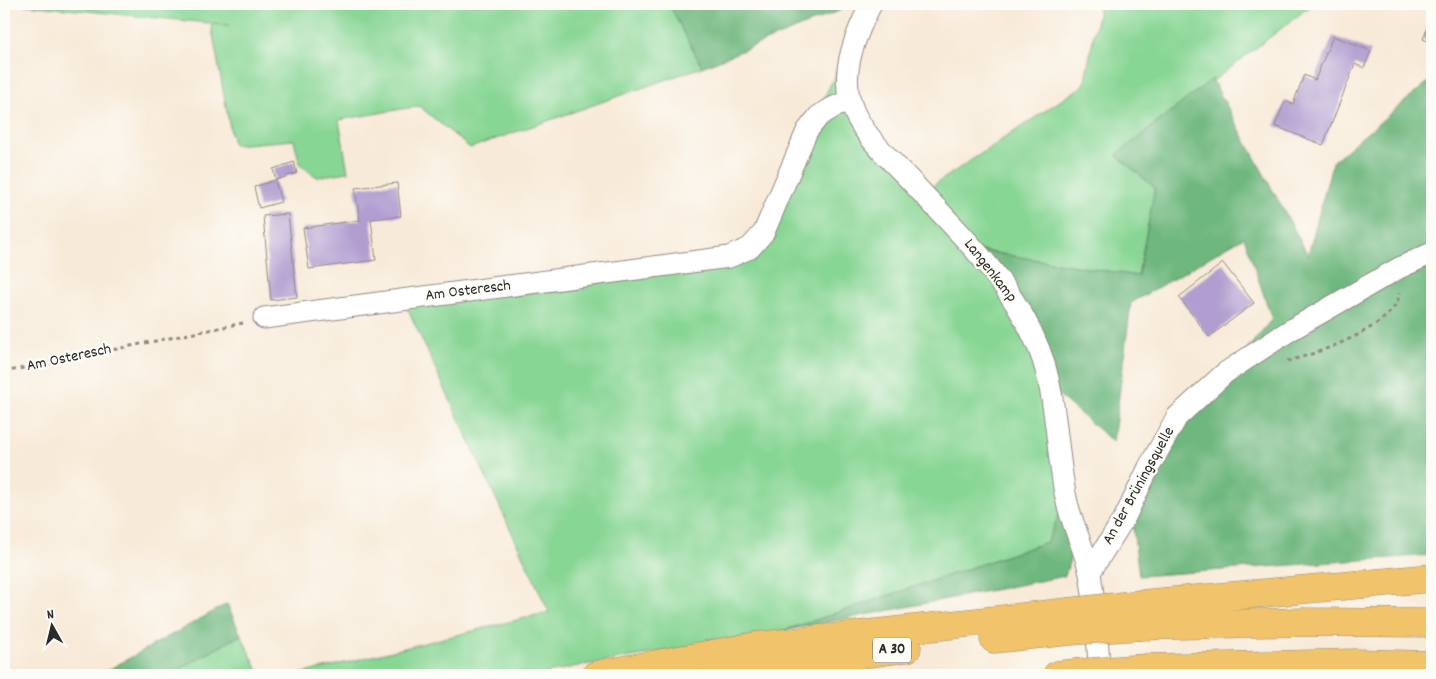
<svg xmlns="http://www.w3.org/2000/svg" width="1436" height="679" font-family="Dekko,sans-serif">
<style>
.green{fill:#88d694;stroke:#5a8060}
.forest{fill:#6eb77e;stroke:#4c7154}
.building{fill:#b19dd0}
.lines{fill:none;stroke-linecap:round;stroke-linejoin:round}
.street-casing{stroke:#928a82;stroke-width:23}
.highway-casing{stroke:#928a82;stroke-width:29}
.path{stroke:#928a82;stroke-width:3;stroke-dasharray:4 4;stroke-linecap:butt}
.street{stroke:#fff;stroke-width:21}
.highway{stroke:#f1c36a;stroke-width:28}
.highway-bridge-casing{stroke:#928a82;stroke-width:29;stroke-linecap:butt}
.highway-bridge{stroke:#f1c36a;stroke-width:28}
.labels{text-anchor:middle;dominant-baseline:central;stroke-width:5;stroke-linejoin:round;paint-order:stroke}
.shield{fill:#fdfcf7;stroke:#6a6a68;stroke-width:1}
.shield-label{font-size:15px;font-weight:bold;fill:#2b2b2b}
.street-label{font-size:16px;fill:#2b2b2b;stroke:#fdfcf7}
</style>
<rect width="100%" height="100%" fill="#fdfcf7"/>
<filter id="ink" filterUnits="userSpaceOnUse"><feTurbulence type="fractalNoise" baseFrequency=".02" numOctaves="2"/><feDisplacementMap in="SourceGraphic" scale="10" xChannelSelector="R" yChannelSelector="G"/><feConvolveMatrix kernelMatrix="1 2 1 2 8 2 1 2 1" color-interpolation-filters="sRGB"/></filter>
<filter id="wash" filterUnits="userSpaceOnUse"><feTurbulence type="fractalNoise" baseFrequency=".0096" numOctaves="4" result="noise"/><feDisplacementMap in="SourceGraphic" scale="20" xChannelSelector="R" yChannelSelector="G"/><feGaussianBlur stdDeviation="1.12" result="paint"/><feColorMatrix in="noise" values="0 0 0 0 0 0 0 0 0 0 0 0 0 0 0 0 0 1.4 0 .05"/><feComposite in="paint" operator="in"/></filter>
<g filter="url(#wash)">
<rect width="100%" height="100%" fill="#f8ead8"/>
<g class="green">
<polygon points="17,4 669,4 702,67 470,148 419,106 339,120 348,172 317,177 300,165 294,140 233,145 211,24 229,25"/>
<polygon points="1100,4 1313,4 1117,155 1155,188 1138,276 977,250 1027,320 1066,499 1047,542 783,631 573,667 540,675 296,675 549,612 403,299 750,248 854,37 850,101 922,193 1084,85"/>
<polygon points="241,635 260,675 169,675"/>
</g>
<g class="forest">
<polygon points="669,4 856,4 702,67"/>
<polygon points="1212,79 1308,255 1333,161 1432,79 1432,555 1139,576 1133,528 1125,517 1149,467 1272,319 1244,237 1131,303 1113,442 1049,387 1040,352 976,250 1138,276 1155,188 1116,155"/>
<polygon points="1066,499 1077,536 1065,576 783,631 1047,542"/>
<polygon points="227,604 241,635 169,675 99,675"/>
</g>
<g id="blocks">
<g class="building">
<polygon points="1432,16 1432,43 1423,39"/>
<polygon points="1333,36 1371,51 1364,68 1355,64 1323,145 1275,126 1285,101 1293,104 1304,75 1315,80"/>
<polygon points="294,162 297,173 276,180 273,169"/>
<polygon points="275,180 281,202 259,208 254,187"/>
<polygon points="397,183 401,216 371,219 376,260 309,269 303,228 360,220 355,188"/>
<polygon points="288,214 297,297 271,300 263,216"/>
<polygon points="1223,263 1254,303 1209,337 1179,297"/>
</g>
</g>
</g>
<g filter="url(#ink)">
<use href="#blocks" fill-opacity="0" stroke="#928a82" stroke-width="1"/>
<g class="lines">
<defs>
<g id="street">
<path d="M871 4C857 32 841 68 850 101 859 132 888 157 909 179 958 232 1012 281 1039 349 1057 394 1056 451 1066 498 1071 524 1085 548 1090 574 1096 607 1097 642 1100 675"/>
<polyline points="264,318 729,257 750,248 764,232 807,131 819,116 834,107 850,101"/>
<polyline points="1090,572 1125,517 1149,467 1177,417 1225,373 1289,331 1399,268 1432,253"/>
</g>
<g id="highway">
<polyline points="1141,604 1432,578"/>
<polyline points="1141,626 1303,622 1432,623"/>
<polyline points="994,639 1070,631"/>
<polyline points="1147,668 1355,663 1432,665"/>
<polyline points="596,675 756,646 1068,612"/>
<polyline points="714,675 907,648"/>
<polyline points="1057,675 1076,673"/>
</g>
</defs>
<use href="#street" class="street-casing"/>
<use href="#highway" class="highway-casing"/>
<g class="path">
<path d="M1287 361C1314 355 1399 326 1399 293"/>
<polyline points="4,372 243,323"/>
</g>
<use href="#street" class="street"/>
<use href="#highway" class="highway"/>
<defs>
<g id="highway-bridge">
<polyline points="1068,612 1141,604"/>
<polyline points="1070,631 1141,626"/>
<polyline points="1076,673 1147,668"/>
</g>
</defs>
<use href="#highway-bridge" class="highway-bridge-casing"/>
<use href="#highway-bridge" class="highway-bridge"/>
</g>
</g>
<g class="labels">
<rect class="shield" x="873" y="637.5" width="38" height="25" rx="4"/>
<g class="shield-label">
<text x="892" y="650">A 30</text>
</g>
<g class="street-label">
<text transform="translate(990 271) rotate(52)">Langenkamp</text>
<text transform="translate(468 291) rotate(-7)">Am Osteresch</text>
<text transform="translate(69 358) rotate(-12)">Am Osteresch</text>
<text transform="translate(1139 486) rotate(-61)">An der Brüningsquelle</text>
</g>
</g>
<rect width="1436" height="679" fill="none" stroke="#fdfcf7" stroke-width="20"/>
<g transform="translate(52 626) rotate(352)" stroke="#fdfcf7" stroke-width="4" paint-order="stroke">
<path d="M0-4L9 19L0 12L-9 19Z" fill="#2b2b2b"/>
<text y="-8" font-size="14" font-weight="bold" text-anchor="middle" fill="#2b2b2b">N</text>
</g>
</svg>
